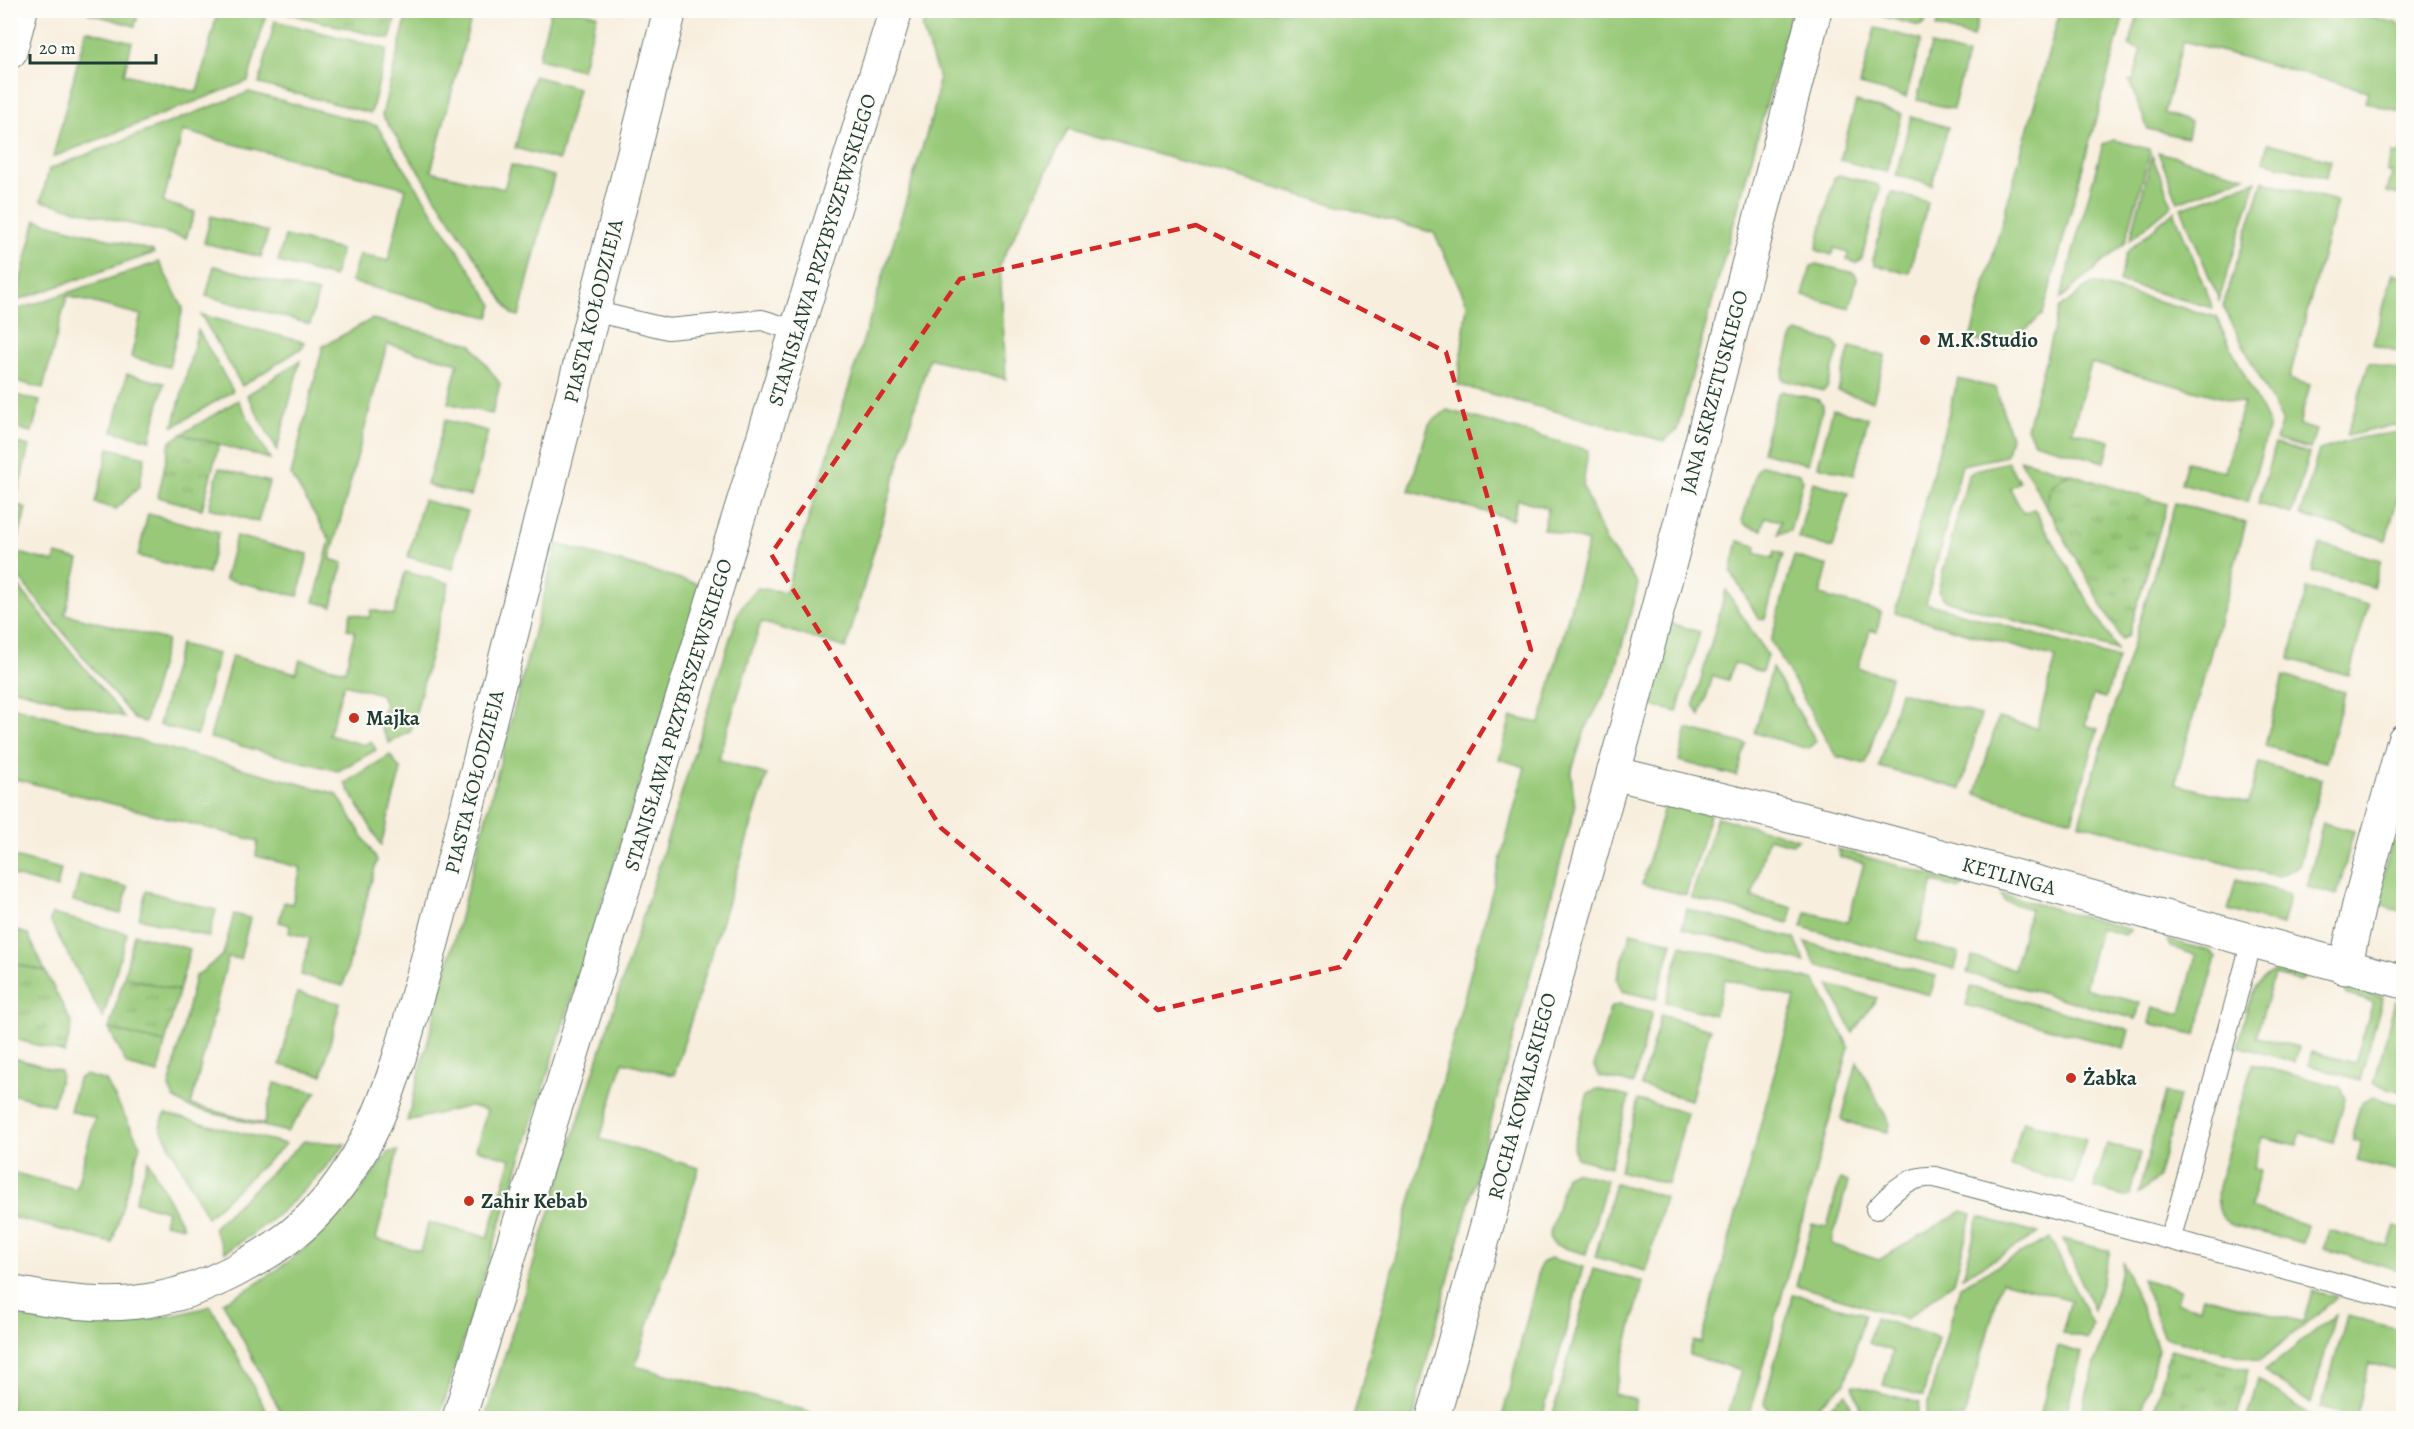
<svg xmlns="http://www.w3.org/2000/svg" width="2414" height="1429" font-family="Alegreya,serif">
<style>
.green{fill:#98c978;stroke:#5c8356;stroke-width:1.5}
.park{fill:url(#park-tufts);stroke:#5c8356;stroke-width:1.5}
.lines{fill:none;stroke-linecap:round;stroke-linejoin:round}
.lane-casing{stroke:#6b7b70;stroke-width:22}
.street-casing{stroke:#6b7b70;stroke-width:35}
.lane{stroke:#fff;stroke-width:20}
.street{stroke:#fff;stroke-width:33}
.marked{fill:none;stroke:#d62828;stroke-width:4.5;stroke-dasharray:12 8;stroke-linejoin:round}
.poi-dot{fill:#c8321e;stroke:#fdfcf7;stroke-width:2}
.labels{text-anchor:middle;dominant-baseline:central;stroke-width:4.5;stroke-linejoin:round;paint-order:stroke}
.street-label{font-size:21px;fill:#1f3d34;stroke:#fdfcf7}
.poi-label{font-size:21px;font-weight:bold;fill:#1f3d34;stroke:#fdfcf7;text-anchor:start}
</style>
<defs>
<pattern id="park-tufts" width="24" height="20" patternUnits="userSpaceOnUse" patternTransform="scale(1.5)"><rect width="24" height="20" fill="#98c978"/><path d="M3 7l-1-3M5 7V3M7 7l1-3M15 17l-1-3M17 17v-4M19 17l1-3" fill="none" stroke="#7ba463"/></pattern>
</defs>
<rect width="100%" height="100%" fill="#fdfcf7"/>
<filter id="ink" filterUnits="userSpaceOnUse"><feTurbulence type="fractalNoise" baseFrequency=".0167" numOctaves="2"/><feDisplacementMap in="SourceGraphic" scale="12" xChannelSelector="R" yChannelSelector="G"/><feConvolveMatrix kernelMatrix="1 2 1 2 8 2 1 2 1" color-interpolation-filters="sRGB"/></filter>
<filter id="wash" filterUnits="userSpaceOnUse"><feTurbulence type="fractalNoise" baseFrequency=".008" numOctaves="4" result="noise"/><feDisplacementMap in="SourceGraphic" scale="24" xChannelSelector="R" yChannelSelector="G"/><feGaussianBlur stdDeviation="1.35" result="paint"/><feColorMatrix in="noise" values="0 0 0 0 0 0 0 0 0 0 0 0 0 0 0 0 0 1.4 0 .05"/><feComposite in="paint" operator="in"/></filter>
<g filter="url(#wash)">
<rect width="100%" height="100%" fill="#f8eede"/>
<g class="green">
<polygon points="1941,10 1980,11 1973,37 1936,27"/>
<polygon points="89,11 89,10 139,11 135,26 88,13"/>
<polygon points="218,11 267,11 248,81 53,157 86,30 132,42 124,74 197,92"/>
<polygon points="408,11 473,11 431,171 504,189 511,165 554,176 519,316 512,314 382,115"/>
<polygon points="551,11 581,11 597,15 582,70 538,59"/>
<polygon points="928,11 1792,11 1677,430 1664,441 1458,385 1467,303 1434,233 1068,129 1000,264 1006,379 929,358 846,648 761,622 718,759 767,775 674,1075 623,1062 600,1139 699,1168 635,1366 835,1418 485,1418 739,610 757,588 786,592 935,106 939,78 922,28"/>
<polygon points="1880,11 1880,10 1928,11 1925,23 1919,26 1882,16"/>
<polygon points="2060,11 2125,11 2043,314 2004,348 1970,339"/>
<polygon points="2139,11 2350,11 2403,25 2403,113 2365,102 2368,91 2183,41 2164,113 2190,122 2187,138 2148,129 2129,81 2133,81 2142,50 2129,46"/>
<polygon points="275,21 387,49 371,113 259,84"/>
<polygon points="1875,28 1921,40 1906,97 1860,85"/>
<polygon points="1931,45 1967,55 1953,109 1917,100"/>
<polygon points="534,76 578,88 559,160 515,148"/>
<polygon points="249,92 377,126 493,305 489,317 351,282 359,254 388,261 406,188 183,131 163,202 195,212 186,238 41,201 49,169"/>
<polygon points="1856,102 1902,114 1886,172 1840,160"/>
<polygon points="1911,117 1948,127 1932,185 1896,175"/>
<polygon points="2114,140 2149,149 2150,153 2125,243 2060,299 2103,144"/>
<polygon points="2403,141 2403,196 2387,192 2392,173 2387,171 2392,153 2400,155"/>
<polygon points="2268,143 2331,160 2326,178 2263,161"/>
<polygon points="2158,152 2245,176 2178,202"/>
<polygon points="2152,156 2172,205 2130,240"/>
<polygon points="1839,175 1878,185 1880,189 1862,258 1856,263 1847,260 1848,252 1834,248 1832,255 1816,250 1834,178"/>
<polygon points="2256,181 2219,300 2181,208"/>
<polygon points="2263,181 2337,201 2289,379 2310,385 2299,425 2316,430 2310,449 2276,440 2282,421 2223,306"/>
<polygon points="1891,192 1928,202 1909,273 1875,265 1873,260"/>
<polygon points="2174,211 2213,308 2119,282 2127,252"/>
<polygon points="211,216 268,232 261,257 204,243"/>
<polygon points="36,220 153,251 154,253 15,301"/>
<polygon points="285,236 341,250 334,277 278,262"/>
<polygon points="159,262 183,308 169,367 131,357 141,315 67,296 43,388 11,380 10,320 13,311"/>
<polygon points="1816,264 1854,273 1857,278 1850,308 1803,296 1811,266"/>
<polygon points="214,266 318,293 310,324 206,296"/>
<polygon points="2393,273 2403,276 2403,353 2373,344"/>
<polygon points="2092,283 2216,317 2269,425 2248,502 2181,483 2187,462 2225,472 2243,403 2091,363 2072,431 2110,441 2105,462 2034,442 2027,428 2059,309"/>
<polygon points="201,315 304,342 302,348 242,386"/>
<polygon points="372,319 471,344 500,384 492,414 448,403 458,363 387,344 330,559 343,563 332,606 314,602 330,540 291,475 323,346"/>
<polygon points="198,330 233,391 173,427"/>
<polygon points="1797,332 1834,342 1839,349 1827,388 1823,391 1784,380 1782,377 1793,335"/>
<polygon points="1850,347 1885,356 1873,401 1838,391"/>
<polygon points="300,361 277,450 247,395"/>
<polygon points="2369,362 2403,371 2403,428 2393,425 2347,436"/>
<polygon points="127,374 164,383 150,440 113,431"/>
<polygon points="1958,379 1996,388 2011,437 2006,456 1962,465 1926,603 2118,658 2106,698 2093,695 2085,725 2098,729 2072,820 1976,794 1998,718 2037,728 2056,658 1895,613"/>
<polygon points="1782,391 1819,400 1823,406 1808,464 1762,452 1778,394"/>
<polygon points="11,394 40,401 32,432 11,427"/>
<polygon points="238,400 270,459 182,434"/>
<polygon points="1833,409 1868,418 1854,475 1818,466"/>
<polygon points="1447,410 1588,450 1583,486 1606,542 1638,584 1614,676 1585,730 1571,773 1575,808 1419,1389 1414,1418 1353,1418 1525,767 1499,759 1511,717 1540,723 1588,542 1543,529 1548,508 1518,499 1512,519 1409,491 1429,424"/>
<polygon points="445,420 488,431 471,496 427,485"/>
<polygon points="2399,432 2403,433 2403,479 2386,540 2300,515 2319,450 2359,438"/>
<polygon points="11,441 29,446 15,504 26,508 15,552 54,562 56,554 79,560 65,614 167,640 145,722 134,719 16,574 11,563"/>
<polygon points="2275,444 2309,453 2292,514 2258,504"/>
<polygon points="109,448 145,457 139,487 116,509 95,503"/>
<polygon points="2020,459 2071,474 2063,476 2047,506 2051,515"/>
<polygon points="2008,462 2019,482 2010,488 2023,513 2034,509 2117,650 1945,600 1938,591 1968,476 1975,470"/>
<polygon points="1762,465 1799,474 1803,480 1790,531 1778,534 1781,521 1765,517 1762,530 1747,526 1742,521 1757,469"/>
<polygon points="219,468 269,482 258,522 209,508"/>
<polygon points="1813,482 1848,492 1833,548 1798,538"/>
<polygon points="423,500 467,512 453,569 408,557"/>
<polygon points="2175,503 2246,523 2175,784 2249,803 2259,763 2322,779 2299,866 2279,877 2079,823"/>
<polygon points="148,514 219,532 208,574 138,556"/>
<polygon points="236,536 308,554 298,596 225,579"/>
<polygon points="1738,541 1756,546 1755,553 1773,558 1775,551 1783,554 1765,619 1759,619 1731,572"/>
<path d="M557 544 702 585 439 1418H284L223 1302C269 1281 317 1241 350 1203 364 1187 376 1169 389 1152L398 1151 376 1239 420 1251 428 1223 488 1237 511 1159 476 1149 487 1110 470 1106 407 1121Z"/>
<polygon points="2320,544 2381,560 2373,587 2312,571"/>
<polygon points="1794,556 1828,566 1820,595 1881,612 1877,632 1870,630 1858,668 1891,677 1866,764 1836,756 1771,641"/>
<polygon points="405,572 449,583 411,731 389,743 380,725 385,705 381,694 344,684 329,735 364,745 371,741 376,750 338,771 210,738 232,656 296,673 300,660 345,671 355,631 347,629 351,613 369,618 371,610 394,615"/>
<polygon points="10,576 12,578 124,717 11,688"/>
<polygon points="2307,588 2368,605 2349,675 2289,659"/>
<polygon points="1726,590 1767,655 1762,672 1734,663 1728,680 1713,676 1700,716 1694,704"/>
<polygon points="1670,623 1700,632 1677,712 1647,704"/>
<polygon points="180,644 218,654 197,735 159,725"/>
<polygon points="1772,668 1816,741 1808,749 1755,733"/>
<polygon points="2283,676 2345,692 2326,762 2265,746"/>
<polygon points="1900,692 1981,715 1961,789 1879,767"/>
<polygon points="11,706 337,794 377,860 343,986 301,975 310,938 289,933 290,925 279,922 284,902 292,904 301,868 256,856 258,841 11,778"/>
<polygon points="1687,729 1746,744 1737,776 1679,761"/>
<polygon points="390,755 401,770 381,845 345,783"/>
<polygon points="1665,804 1710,815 1686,895 1642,884"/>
<polygon points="1717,817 1799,839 1792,844 1768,838 1752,897 1793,908 1789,923 1691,898"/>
<polygon points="2323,823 2354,831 2337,895 2307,887"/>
<polygon points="2392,842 2403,845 2403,912 2375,904"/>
<polygon points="1837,849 1964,884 1960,889 1933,882 1916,941 1959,953 1955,969 1802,927 1806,912 1848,922 1864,863 1840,857"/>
<polygon points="10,856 61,869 57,888 11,875"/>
<polygon points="80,875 128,887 121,914 73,901"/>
<polygon points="2236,879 2290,894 2282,925 2228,910"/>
<polygon points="146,891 216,910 209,937 139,918"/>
<polygon points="2001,894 2131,930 2124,935 2100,928 2085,988 2140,1003 2136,1019 1967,973 1972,957 2014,969 2030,909 2004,901"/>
<polygon points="1687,909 1795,939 1805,962 1682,928"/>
<polygon points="52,914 127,933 103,1018 50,921"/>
<polygon points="234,914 250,918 240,959 228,957 191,1105 264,1124 274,1083 317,1092 287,1132 188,1107 174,1098 169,1088 195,977 223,955"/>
<polygon points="11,929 28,934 45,971 15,964 11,954"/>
<polygon points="1631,932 1672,942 1656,999 1622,991 1617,979"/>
<polygon points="134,934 190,949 179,991 124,977"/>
<polygon points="2168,940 2210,951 2216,957 2196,1035 2149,1023 2153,1007 2181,1014 2196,955 2170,947"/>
<polygon points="1805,942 1936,976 1930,995 1816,965"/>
<polygon points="1681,945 1815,981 1849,1047 1752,1406 1746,1418 1727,1418 1741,1370 1689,1355 1693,1341 1701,1343 1795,998 1725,979 1714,1015 1666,1002"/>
<path d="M2279 970 2307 977 2300 981 2274 975 2256 1037 2299 1047 2295 1062 2238 1046C2244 1022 2249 975 2279 970Z"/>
<polygon points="1829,985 1877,998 1853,1033"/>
<polygon points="1971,987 2129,1030 2124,1049 1966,1005"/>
<polygon points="2344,987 2383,997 2360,1080 2308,1065 2312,1052 2355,1063 2373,1002 2347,995"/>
<polygon points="297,993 340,1003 322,1075 280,1065"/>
<polygon points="2395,1001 2403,1003 2403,1092 2374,1084"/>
<polygon points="1620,1004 1652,1012 1633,1084 1599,1076 1594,1067 1610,1008"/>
<polygon points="1661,1015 1710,1029 1691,1100 1641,1086"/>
<polygon points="109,1029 165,1043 158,1073 127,1065"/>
<polygon points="11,1057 60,1071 61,1075 53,1105 11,1094"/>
<polygon points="1857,1062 1890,1124 1888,1132 1845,1122 1842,1118"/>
<path d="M2252 1064 2340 1087 2345 1098 2333 1142 2301 1132 2297 1145 2262 1137 2253 1169 2260 1171 2250 1208 2308 1225 2303 1243 2231 1225C2218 1217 2216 1200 2218 1187Z"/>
<polygon points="85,1075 106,1081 140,1145 112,1243 11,1217 11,1172 76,1189 95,1118 70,1111 78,1079"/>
<polygon points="1598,1089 1629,1097 1610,1167 1577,1158 1573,1148 1588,1093"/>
<polygon points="2165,1093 2179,1096 2158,1178 2138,1194"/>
<polygon points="2373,1097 2403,1106 2403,1173 2357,1161 2362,1142 2353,1140 2355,1137 2352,1135 2361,1103"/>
<polygon points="1638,1100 1687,1113 1668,1184 1619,1171"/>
<polygon points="165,1114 286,1144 207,1217 160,1127"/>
<polygon points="2023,1121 2086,1139 2074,1184 2010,1167"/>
<path d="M304 1141 346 1144C306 1190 278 1220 225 1252L213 1228Z"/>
<polygon points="2107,1144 2140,1153 2130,1195 2128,1197 2094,1188"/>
<polygon points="148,1160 183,1227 164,1223 167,1211 135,1202"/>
<polygon points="1574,1172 1607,1180 1586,1254 1554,1245 1549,1237 1566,1176"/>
<polygon points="1840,1179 1848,1182 1831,1244 1879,1260 1962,1211 1972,1214 1954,1282 1906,1319 1796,1285 1812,1224 1827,1227"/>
<polygon points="1615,1183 1665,1197 1646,1271 1595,1257"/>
<polygon points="1979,1217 2039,1233 1963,1277"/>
<polygon points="2395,1226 2403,1229 2403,1271 2324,1249 2328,1230 2388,1247"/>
<polygon points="2050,1238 2092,1324 2088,1339 2062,1333 2071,1300 2002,1281 1964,1418 1924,1418 1960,1286"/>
<polygon points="2063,1239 2110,1251 2094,1310"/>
<polygon points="1550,1258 1583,1267 1542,1418 1502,1418 1541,1263"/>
<polygon points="2123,1263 2158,1349 2142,1412 2117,1418 2080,1418"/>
<polygon points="1593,1269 1643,1282 1614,1394 1636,1400 1631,1418 1552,1418"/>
<polygon points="2142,1279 2180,1289 2177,1303 2200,1308 2203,1296 2303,1322 2312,1291 2338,1297 2260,1361 2164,1337"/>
<polygon points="1793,1294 1865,1314 1845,1383 1804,1418 1776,1418 1764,1403"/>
<path d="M211 1306 270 1418H11V1311C82 1329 140 1326 211 1306Z"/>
<polygon points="2335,1315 2311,1404 2265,1371"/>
<polygon points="2347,1316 2403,1330 2403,1372 2369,1363 2355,1418 2321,1408"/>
<polygon points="1875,1318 1938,1337 1923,1396 1883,1385 1893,1351 1868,1343"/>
<polygon points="2058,1346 2082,1353 2065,1418 2041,1412"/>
<polygon points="2258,1379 2308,1414 2307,1418 2247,1418"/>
<polygon points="1853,1385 1920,1403 1916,1418 1863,1418"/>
<polygon points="1846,1393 1855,1418 1816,1418"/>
</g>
<g class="park">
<polygon points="278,11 278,10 397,11 390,39"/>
<polygon points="182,434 219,444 202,509 158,497 170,442"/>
<path d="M2071 474 2167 504 2128 636 2121 639 2047 507C2047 489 2054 478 2071 474Z"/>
<polygon points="10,963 45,971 72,1024 65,1053 11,1038"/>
<polygon points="124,977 179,991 165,1043 109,1029"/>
<polygon points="2170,1350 2248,1370 2236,1418 2162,1418 2153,1416"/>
</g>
</g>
<g filter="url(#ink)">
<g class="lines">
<defs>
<g id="lane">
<polyline points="593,311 668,329 762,320 797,331"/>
<path d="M1876 1209C1893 1191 1908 1175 1935 1177L2404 1301"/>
<polyline points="2171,1237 2252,941"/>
</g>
<g id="street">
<polyline points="10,52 21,10"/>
<polyline points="1613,773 1822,824 2404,982"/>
<polyline points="2345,968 2359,905 2404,740"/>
<path d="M10 1292C101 1311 167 1311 249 1263 277 1248 303 1228 324 1204 382 1137 398 1061 422 979 442 907 460 835 479 763 543 512 605 261 670 10"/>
<polyline points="459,1418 896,10"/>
<polyline points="1433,1418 1632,707 1815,10"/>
</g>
</defs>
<use href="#lane" class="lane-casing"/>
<use href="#street" class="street-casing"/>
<use href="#lane" class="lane"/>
<use href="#street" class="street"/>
</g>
</g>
<path class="marked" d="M1196 225 1446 352 1531 650 1340 967 1158 1010 941 828 771 554 960 279Z"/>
<g class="poi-dot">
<circle cx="1925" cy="340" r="6"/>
<circle cx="354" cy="718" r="6"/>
<circle cx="2071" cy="1078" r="6"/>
<circle cx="469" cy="1201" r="6"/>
</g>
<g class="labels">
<g class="street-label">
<text transform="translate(822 250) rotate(-73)">STANISŁAWA PRZYBYSZEWSKIEGO</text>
<text transform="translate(593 311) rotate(-76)">PIASTA KOŁODZIEJA</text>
<text transform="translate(1714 392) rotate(-75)">JANA SKRZETUSKIEGO</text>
<text transform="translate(678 715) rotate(-73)">STANISŁAWA PRZYBYSZEWSKIEGO</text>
<text transform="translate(474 782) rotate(-76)">PIASTA KOŁODZIEJA</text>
<text transform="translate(2009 876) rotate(15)">KETLINGA</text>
<text transform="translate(1522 1096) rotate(-75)">ROCHA KOWALSKIEGO</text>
</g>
<g class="poi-label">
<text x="1937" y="340">M.K.Studio</text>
<text x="366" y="718">Majka</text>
<text x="2083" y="1078">Żabka</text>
<text x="481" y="1201">Zahir Kebab</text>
</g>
</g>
<rect width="2414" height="1429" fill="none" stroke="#fdfcf7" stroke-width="36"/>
<path d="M30 54v9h126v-9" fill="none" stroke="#1f3d34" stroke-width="3"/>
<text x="39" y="54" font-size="18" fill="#1f3d34" stroke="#fdfcf7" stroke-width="4.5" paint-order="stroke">20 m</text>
</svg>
